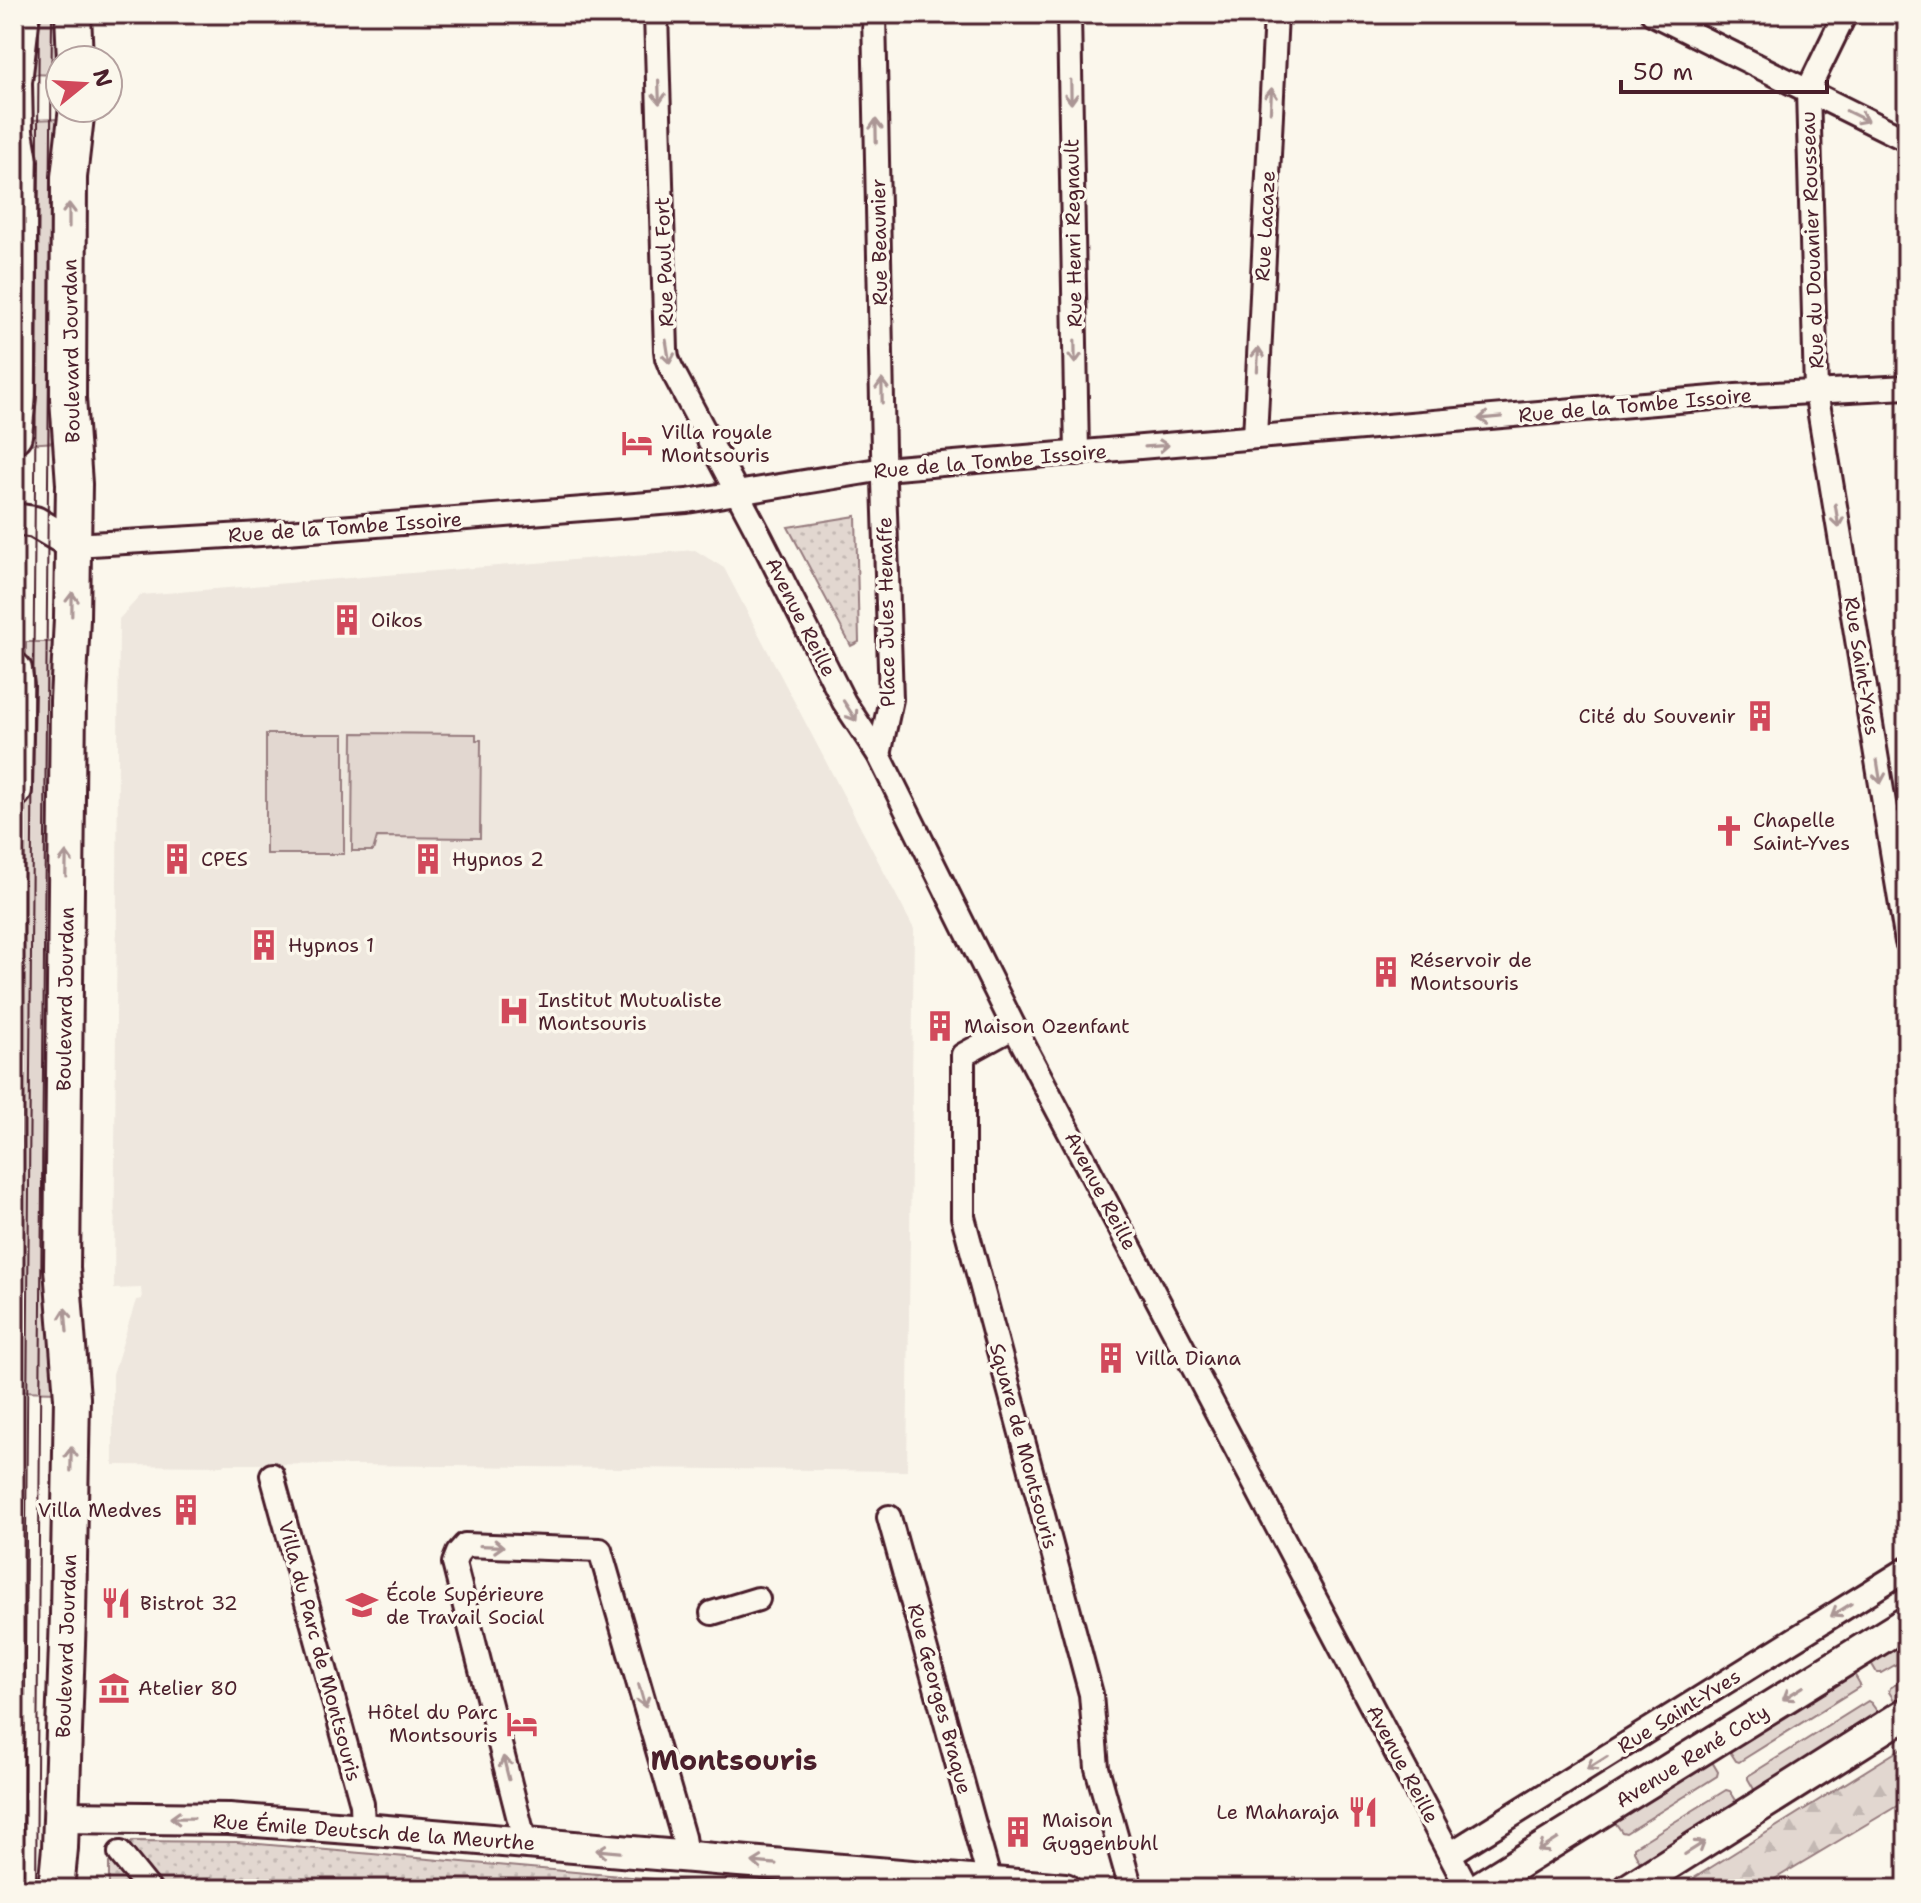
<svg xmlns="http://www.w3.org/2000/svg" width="1921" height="1903" font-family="'Shantell Sans',sans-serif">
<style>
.built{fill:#eee7de}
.green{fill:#e2d7d0;stroke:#967b7e;stroke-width:2}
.forest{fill:url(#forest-firs);stroke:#967b7e;stroke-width:2}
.park{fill:url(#park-dots);stroke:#967b7e;stroke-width:2}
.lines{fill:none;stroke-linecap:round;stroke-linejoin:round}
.street-casing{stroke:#4a1f2b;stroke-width:28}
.secondary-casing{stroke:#4a1f2b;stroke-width:36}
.primary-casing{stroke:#4a1f2b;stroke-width:40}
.street{stroke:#fbf7ec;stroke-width:22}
.secondary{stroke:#fbf7ec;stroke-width:30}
.primary{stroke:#fbf7ec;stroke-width:34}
.tram{stroke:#4a1f2b;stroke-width:2}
.oneway{stroke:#ab9695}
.labels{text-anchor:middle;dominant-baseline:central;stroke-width:7;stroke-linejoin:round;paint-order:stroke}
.street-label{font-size:20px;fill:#4a1f2b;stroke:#fbf7ec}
.poi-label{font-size:20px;fill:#4a1f2b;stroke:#fbf7ec;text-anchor:start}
.district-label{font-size:28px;font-weight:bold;fill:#4a1f2b;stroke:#fbf7ec}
</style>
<defs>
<pattern id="forest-firs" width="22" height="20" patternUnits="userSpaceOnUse" patternTransform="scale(2)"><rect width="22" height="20" fill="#e2d7d0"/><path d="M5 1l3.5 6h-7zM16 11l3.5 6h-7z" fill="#c3b8b3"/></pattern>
<pattern id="park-dots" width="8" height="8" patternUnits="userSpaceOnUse" patternTransform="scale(2)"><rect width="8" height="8" fill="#e2d7d0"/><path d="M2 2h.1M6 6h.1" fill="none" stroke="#c3b8b3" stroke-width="1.8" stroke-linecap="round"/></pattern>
</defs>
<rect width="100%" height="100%" fill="#fbf7ec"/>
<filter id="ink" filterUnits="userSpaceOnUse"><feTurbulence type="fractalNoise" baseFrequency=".0125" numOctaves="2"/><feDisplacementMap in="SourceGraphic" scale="16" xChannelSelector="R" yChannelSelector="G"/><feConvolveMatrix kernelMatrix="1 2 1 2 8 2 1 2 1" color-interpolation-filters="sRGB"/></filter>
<g filter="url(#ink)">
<polygon class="built" points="695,550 724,568 914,929 907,1471 254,1464 226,1464 223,1466 113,1465 113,1374 136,1300 142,1299 141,1288 114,1289 119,619 141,595"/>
<g class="green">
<polygon points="31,14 60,14 59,75 30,74"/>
<polygon points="58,119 56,442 27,444 31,120"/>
<polygon points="26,642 58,642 61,1392 14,1391 14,1321 18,1289 21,1288"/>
<polygon points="353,733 476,734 476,740 481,740 480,838 377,837 373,851 352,851"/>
<rect x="266" y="734" width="78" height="120"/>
<polygon points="1907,1638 1907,1658 1881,1673 1877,1673 1870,1661"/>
<polygon points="1853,1672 1860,1684 1859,1687 1739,1762 1736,1761 1729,1750"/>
<polygon points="1907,1677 1907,1696 1896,1703 1889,1692 1890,1688"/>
<polygon points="1868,1701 1871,1703 1879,1714 1755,1791 1748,1779 1748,1776"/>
<polygon points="1711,1760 1718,1772 1717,1776 1626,1833 1622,1832 1614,1821"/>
<polygon points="1726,1790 1730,1791 1737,1802 1718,1814 1715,1813 1715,1816 1640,1862 1634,1851 1634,1847"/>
</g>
<polygon class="forest" points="1907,1745 1907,1800 1758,1889 1701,1889 1694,1878"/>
<g class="park">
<polygon points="856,516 859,642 851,646 788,527"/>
<polygon points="133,1841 236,1842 767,1889 109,1889 109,1863"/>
</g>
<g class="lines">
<defs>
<g id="street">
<polyline points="656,14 666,350 667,358 671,368 760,536 844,702 879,755 1014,1027 1468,1889"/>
<polyline points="874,14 883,450 891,699 879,755"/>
<polyline points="1069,14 1077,453"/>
<polyline points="1653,14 1907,140"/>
<polyline points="1845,14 1808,90 1816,391 1907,942"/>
<polyline points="1255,437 1276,14"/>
<polyline points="74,545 261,534 687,501 884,469 1736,396 1907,387"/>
<polyline points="1014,1027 963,1055 963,1217 1091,1694 1097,1768 1131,1889"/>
<polyline points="272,1475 362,1804 363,1829"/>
<polyline points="889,1517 990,1882"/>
<polyline points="712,1613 758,1599"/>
<polyline points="525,1843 454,1563 458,1553 465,1545 600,1550 683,1837 686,1856"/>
<polyline points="120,1853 149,1889"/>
<polyline points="1450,1854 1907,1569"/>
</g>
<g id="secondary">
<polyline points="14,519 35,522 74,545"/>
<polyline points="61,1817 229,1819 363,1829 1065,1889"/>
<polyline points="1477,1889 1907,1622"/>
<polyline points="1629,1889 1907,1713"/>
</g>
<g id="primary">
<polyline points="73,14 75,60"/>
<polyline points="14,435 18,396 20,161 15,132 14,82 22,14"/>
<polyline points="14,670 16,686 14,790"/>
<polyline points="56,1889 60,1848 68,1615 72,1398 62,1268 68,701 72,618 74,484 68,398 69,177 77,108"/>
</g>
</defs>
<use href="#street" class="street-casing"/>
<use href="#secondary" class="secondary-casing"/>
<use href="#primary" class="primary-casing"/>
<use href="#street" class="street"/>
<use href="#secondary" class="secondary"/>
<use href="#primary" class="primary"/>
<g class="tram">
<polyline points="23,1889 39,14"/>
<polyline points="36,1889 52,14"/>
</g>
</g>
<defs><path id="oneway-shaft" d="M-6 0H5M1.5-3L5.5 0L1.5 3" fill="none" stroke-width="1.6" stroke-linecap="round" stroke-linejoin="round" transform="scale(2)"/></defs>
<g class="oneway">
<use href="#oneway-shaft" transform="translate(659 92) rotate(88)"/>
<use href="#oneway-shaft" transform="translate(1071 92) rotate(89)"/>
<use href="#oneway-shaft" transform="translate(1271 100) rotate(-87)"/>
<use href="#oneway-shaft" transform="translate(1857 116) rotate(26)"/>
<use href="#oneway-shaft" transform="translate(876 131) rotate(-91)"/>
<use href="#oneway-shaft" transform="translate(69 215) rotate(-90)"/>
<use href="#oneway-shaft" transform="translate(668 352) rotate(81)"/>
<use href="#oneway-shaft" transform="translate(1075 352) rotate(89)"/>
<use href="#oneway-shaft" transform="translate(1258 359) rotate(-87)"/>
<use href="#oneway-shaft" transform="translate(882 391) rotate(-91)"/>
<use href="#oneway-shaft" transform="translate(1490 418) rotate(175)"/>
<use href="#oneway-shaft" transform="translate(1157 446) rotate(-4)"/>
<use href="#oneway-shaft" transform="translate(1837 516) rotate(81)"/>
<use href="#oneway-shaft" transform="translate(72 604) rotate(-89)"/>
<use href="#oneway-shaft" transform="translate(850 711) rotate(57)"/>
<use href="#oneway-shaft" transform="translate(1879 772) rotate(81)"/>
<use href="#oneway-shaft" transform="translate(66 864) rotate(-89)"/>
<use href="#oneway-shaft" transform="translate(66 1320) rotate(-95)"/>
<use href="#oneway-shaft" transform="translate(71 1459) rotate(-89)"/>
<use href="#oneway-shaft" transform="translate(492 1546) rotate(2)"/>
<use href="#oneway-shaft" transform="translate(1841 1610) rotate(148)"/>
<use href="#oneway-shaft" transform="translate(1793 1693) rotate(148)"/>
<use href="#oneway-shaft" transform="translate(642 1696) rotate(74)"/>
<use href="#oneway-shaft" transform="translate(1597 1763) rotate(148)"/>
<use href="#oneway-shaft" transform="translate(506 1768) rotate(-104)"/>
<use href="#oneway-shaft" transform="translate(182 1818) rotate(-179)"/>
<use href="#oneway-shaft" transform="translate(1548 1845) rotate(148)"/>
<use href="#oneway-shaft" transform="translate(1695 1848) rotate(-32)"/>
<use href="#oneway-shaft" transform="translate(608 1851) rotate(-175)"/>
<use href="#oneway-shaft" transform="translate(764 1863) rotate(-175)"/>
</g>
</g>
<defs>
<symbol id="hotel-bare" viewBox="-9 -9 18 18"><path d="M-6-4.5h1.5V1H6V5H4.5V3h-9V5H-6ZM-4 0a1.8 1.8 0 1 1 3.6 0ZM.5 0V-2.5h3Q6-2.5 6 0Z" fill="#d1495b" stroke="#fbf7ec" stroke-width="2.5" paint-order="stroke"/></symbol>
<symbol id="building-bare" viewBox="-9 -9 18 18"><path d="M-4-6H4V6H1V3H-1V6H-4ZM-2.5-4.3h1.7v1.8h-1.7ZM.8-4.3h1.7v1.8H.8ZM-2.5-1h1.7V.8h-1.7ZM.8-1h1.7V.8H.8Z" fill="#d1495b" stroke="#fbf7ec" stroke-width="2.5" paint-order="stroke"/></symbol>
<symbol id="church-bare" viewBox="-9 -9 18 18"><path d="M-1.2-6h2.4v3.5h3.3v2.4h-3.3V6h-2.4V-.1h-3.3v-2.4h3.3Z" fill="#d1495b" stroke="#fbf7ec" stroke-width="2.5" paint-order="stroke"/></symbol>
<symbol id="hospital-bare" viewBox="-9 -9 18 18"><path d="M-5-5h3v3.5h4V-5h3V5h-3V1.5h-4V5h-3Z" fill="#d1495b" stroke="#fbf7ec" stroke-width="2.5" paint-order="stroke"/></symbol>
<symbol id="restaurant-bare" viewBox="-9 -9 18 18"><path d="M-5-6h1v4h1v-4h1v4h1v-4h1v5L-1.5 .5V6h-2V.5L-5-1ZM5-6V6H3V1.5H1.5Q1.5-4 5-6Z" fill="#d1495b" stroke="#fbf7ec" stroke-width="2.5" paint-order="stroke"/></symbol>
<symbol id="university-bare" viewBox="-9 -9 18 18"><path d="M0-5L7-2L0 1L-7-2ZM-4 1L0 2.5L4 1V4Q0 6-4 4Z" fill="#d1495b" stroke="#fbf7ec" stroke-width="2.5" paint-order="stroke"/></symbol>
<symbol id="museum-bare" viewBox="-9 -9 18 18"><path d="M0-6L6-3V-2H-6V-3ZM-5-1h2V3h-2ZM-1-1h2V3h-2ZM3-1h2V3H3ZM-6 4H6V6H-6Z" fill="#d1495b" stroke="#fbf7ec" stroke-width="2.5" paint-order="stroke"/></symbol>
</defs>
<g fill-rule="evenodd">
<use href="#hotel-bare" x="615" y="421" width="44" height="44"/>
<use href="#building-bare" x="325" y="598" width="44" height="44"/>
<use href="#building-bare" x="1738" y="694" width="44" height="44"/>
<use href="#church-bare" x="1707" y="809" width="44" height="44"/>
<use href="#building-bare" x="155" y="837" width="44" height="44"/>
<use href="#building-bare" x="406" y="837" width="44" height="44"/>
<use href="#building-bare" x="242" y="923" width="44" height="44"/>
<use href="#building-bare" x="1364" y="950" width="44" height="44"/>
<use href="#hospital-bare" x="492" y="989" width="44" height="44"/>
<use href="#building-bare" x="918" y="1004" width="44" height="44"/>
<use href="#building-bare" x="1089" y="1336" width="44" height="44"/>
<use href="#building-bare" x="164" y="1488" width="44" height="44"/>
<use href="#restaurant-bare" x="94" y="1581" width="44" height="44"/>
<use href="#university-bare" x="340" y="1583" width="44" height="44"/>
<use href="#museum-bare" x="92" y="1666" width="44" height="44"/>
<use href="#hotel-bare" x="500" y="1702" width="44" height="44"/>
<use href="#restaurant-bare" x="1341" y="1790" width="44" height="44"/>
<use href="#building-bare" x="996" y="1810" width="44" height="44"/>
</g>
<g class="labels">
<g class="street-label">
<text transform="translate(1265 226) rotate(-87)">Rue Lacaze</text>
<text transform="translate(1073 233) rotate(-91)">Rue Henri Regnault</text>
<text transform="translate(1812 240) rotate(-92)">Rue du Douanier Rousseau</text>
<text transform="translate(879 242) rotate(-91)">Rue Beaunier</text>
<text transform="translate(664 262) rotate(-92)">Rue Paul Fort</text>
<text transform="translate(71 351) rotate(-91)">Boulevard Jourdan</text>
<text transform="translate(1635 405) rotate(-5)">Rue de la Tombe Issoire</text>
<text transform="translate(990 461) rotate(-5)">Rue de la Tombe Issoire</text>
<text transform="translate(345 527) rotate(-4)">Rue de la Tombe Issoire</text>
<text transform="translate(886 612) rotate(-91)">Place Jules Henaffe</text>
<text transform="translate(801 617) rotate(63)">Avenue Reille</text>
<text transform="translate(1862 666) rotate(81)">Rue Saint-Yves</text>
<text transform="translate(65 999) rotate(-89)">Boulevard Jourdan</text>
<text transform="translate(1101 1191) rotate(62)">Avenue Reille</text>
<text transform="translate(1024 1446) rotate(75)">Square de Montsouris</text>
<text transform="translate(66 1646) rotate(-88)">Boulevard Jourdan</text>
<text transform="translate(320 1651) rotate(75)">Villa du Parc de Montsouris</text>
<text transform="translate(940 1699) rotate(75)">Rue Georges Braque</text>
<text transform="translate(1679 1711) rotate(-32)">Rue Saint-Yves</text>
<text transform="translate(1692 1756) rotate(-32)">Avenue René Coty</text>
<text transform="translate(1403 1764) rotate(62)">Avenue Reille</text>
<text transform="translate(374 1832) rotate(4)">Rue Émile Deutsch de la Meurthe</text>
</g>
<g class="poi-label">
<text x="661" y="432">Villa royale<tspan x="661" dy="23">Montsouris</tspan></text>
<text x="371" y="620">Oikos</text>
<text x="1736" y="716" text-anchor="end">Cité du Souvenir</text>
<text x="1753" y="820">Chapelle<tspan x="1753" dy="23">Saint-Yves</tspan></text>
<text x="201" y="859">CPES</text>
<text x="452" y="859">Hypnos 2</text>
<text x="288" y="945">Hypnos 1</text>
<text x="1410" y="960">Réservoir de<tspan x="1410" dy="23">Montsouris</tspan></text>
<text x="538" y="1000">Institut Mutualiste<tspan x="538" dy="23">Montsouris</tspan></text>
<text x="964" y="1026">Maison Ozenfant</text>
<text x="1135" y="1358">Villa Diana</text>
<text x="162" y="1510" text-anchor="end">Villa Medves</text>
<text x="386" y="1594">École Supérieure<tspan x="386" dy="23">de Travail Social</tspan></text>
<text x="140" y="1603">Bistrot 32</text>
<text x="138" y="1688">Atelier 80</text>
<text x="498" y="1712" text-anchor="end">Hôtel du Parc<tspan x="498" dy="23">Montsouris</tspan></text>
<text x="1339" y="1812" text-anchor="end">Le Maharaja</text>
<text x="1042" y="1820">Maison<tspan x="1042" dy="23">Guggenbuhl</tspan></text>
</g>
<g class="district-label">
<text x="734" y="1760">Montsouris</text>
</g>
</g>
<rect width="1921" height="1903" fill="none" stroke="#fbf7ec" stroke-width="48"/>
<rect x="24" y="24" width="1873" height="1855" fill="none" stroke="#4a1f2b" stroke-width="3" filter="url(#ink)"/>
<g transform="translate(84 84) rotate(72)"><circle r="38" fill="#fbf7ec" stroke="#b4a19f" stroke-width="2"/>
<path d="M0-6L14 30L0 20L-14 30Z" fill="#d1495b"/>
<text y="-12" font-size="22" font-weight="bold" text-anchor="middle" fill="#4a1f2b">N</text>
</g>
<path d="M1621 80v12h206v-12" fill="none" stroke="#4a1f2b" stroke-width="4"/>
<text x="1633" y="80" font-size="24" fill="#4a1f2b" stroke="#fbf7ec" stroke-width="6" paint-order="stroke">50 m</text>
</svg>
